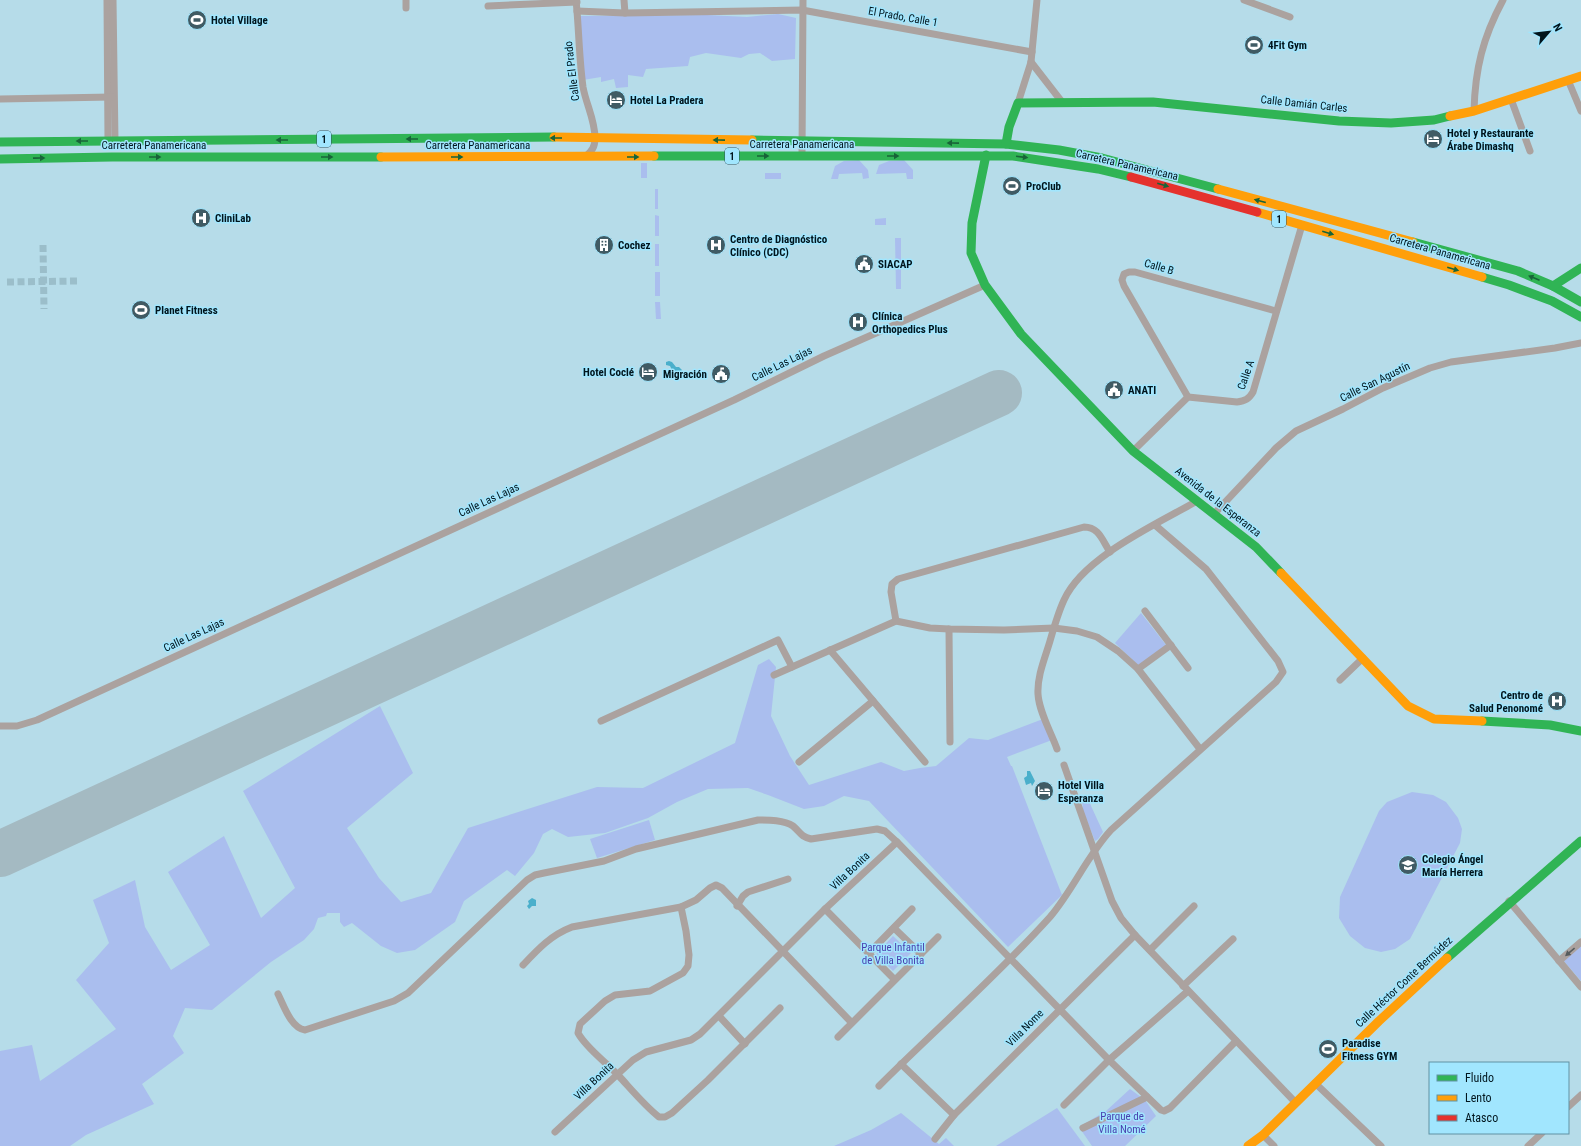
<svg xmlns="http://www.w3.org/2000/svg" width="1581" height="1146" font-family="'Roboto Condensed',sans-serif">
<style>
.green{fill:#aabeee}
.water{fill:#4aafcb}
.lines{fill:none;stroke-linecap:round;stroke-linejoin:round}
.runway{stroke:#a4bac2;stroke-width:46}
.street-tunnel{stroke:#9bbeca;stroke-width:7;stroke-dasharray:7 3.5;stroke-linecap:butt}
.street{stroke:#aba29f;stroke-width:7}
.fast{stroke:#30b455;stroke-width:9}
.slow{stroke:#ff9f0a;stroke-width:9}
.jam{stroke:#e5322d;stroke-width:9}
.oneway{fill:#186439}
.oneway2{fill:#565c5e}
.labels{text-anchor:middle;dominant-baseline:central;stroke-width:3;stroke-linejoin:round;paint-order:stroke}
.shield{fill:#a1e6fe;stroke:#305460;stroke-width:1}
.shield-label{font-size:10px;font-weight:bold;fill:#00151d}
.street-label{font-size:11px;fill:#00151d;stroke:#a1e6fe}
.poi-label{font-size:11px;font-weight:bold;fill:#00151d;stroke:#a1e6fe;text-anchor:start}
.park-label{font-size:11px;fill:#493fae;stroke:#a1e6fe}
</style>
<rect width="100%" height="100%" fill="#b6dce9"/>
<g class="green">
<polygon points="778,14 796,18 795,59 772,61 760,53 749,54 741,58 706,53 690,57 688,66 646,69 643,77 628,75 628,87 616,88 614,79 601,82 601,77 583,80 578,16 707,15 747,17"/>
<polygon points="859,160 868,170 869,178 863,179 862,173 839,174 838,179 831,179 835,166 844,161"/>
<polygon points="904,160 913,170 913,179 907,179 906,173 876,174 879,165 889,161"/>
<rect x="641" y="163" width="6" height="15"/>
<rect x="765" y="173" width="16" height="6"/>
<rect x="655" y="189" width="3" height="20"/>
<polygon points="655,215 659,216 659,236 655,236"/>
<polygon points="886,218 886,225 875,225 875,219"/>
<polygon points="895,238 901,238 901,289 896,289"/>
<rect x="655" y="244" width="4" height="22"/>
<rect x="655" y="272" width="5" height="24"/>
<polygon points="655,302 660,302 661,319 656,319"/>
<polygon points="1141,613 1166,645 1139,666 1115,643"/>
<polygon points="769,659 776,667 771,716 790,756 809,785 881,762 904,771 920,768 936,766 969,738 988,740 1043,719 1052,740 1007,757 1011,766 1012,766 1062,895 1008,947 869,801 844,796 824,806 804,809 768,795 748,788 708,789 677,802 648,818 605,833 568,837 552,829 543,834 534,853 515,876 507,870 464,901 455,922 415,950 397,953 381,946 352,923 344,927 340,922 340,913 327,913 326,916 318,918 314,929 304,940 271,962 212,1010 185,1008 173,1036 184,1053 142,1084 154,1104 86,1135 70,1146 0,1146 0,1051 32,1045 40,1081 116,1029 76,980 109,943 93,900 135,880 145,927 171,970 210,945 168,872 224,836 261,918 295,888 243,791 380,706 413,773 347,828 379,878 401,902 431,893 468,828 597,787 643,788 735,743 758,665"/>
<polygon points="1412,792 1433,795 1446,802 1458,818 1462,829 1460,843 1410,939 1395,949 1381,952 1365,948 1350,936 1339,918 1340,897 1379,811 1387,802"/>
<polygon points="1086,795 1103,832 1098,839 1095,841 1083,811 1082,798"/>
<polygon points="649,820 655,840 597,858 590,839"/>
<polygon points="893,936 911,953 893,971 876,954"/>
<polygon points="1581,945 1581,981 1563,960"/>
<polygon points="1130,1089 1145,1100 1156,1116 1125,1146 1092,1146 1079,1127 1106,1111"/>
<polygon points="1057,1108 1085,1146 996,1146"/>
<polygon points="901,1113 939,1144 946,1138 954,1146 834,1146 871,1130"/>
</g>
<g class="water">
<polygon points="197,15 200,17 200,25 198,27 194,23 195,17"/>
<polygon points="669,361 672,362 676,367 679,367 682,370 679,374 677,373 672,378 670,378 669,373 672,370 670,366 666,365 666,362"/>
<polygon points="1027,771 1030,771 1035,781 1032,786 1031,783 1026,785 1024,778 1027,776"/>
<polygon points="532,898 536,900 536,906 532,906 529,909 527,906 529,904 528,901"/>
</g>
<g class="lines">
<polyline class="runway" points="0,854 999,393"/>
<g class="street-tunnel">
<polyline points="43,245 44,309"/>
<polyline points="7,282 78,281"/>
</g>
<g class="street">
<polyline points="107,0 108,141"/>
<polyline points="113,0 115,141"/>
<polyline points="406,0 406,8"/>
<path d="M576 0C579 29 579 58 583 87 586 104 595 120 595 138 595 147 592 151 586 156"/>
<polyline points="624,0 625,13"/>
<polyline points="1244,0 1290,17"/>
<polyline points="488,6 577,2"/>
<polyline points="577,11 625,13 802,10 1032,52"/>
<polyline points="1031,62 1062,102"/>
<polyline points="1568,80 1581,111"/>
<polyline points="0,99 112,97"/>
<polyline points="1511,99 1530,151"/>
<polyline points="1018,103 1031,62 1037,0"/>
<path d="M1474 111C1475 69 1483 37 1503 0"/>
<polyline points="802,156 803,0"/>
<polyline points="1188,397 1124,286 1122,280 1124,274 1129,272 1135,272 1276,311"/>
<path d="M1133 451 1188 397 1237 402C1245 401 1249 399 1253 392L1302 225"/>
<polyline points="1214,514 1276,448 1296,431 1343,409 1383,388 1430,368 1451,362 1555,348 1581,343"/>
<polyline points="1145,611 1188,668"/>
<path d="M896 621 891 592 892 584 898 579 1084 527C1099 527 1102 540 1110 552"/>
<polyline points="949,629 950,742"/>
<polyline points="830,650 925,762"/>
<polyline points="1138,669 1171,645"/>
<polyline points="774,675 896,621 930,628 949,629 1004,630 1054,628 1077,631 1097,637 1118,651 1138,669 1200,749"/>
<polyline points="1340,680 1363,658"/>
<polyline points="601,721 778,640 792,667"/>
<polyline points="0,726 17,726 37,720 734,400 824,356 985,285"/>
<path d="M1057 749C1051 732 1039 712 1038 694 1037 676 1045 658 1050 641 1054 627 1058 613 1064 600 1083 557 1157 524 1197 501"/>
<polyline points="799,762 873,701"/>
<polyline points="1064,765 1112,901 1121,918 1135,935 1295,1102"/>
<polyline points="1509,901 1581,987"/>
<polyline points="737,906 743,896 748,892 788,879"/>
<path d="M681 907 686 931 689 955 688 966 683 973 650 991 615 995 605 1001 580 1024 578 1033C587 1049 605 1061 618 1075 631 1089 644 1105 659 1117H665L672 1113 708 1080 780 1008"/>
<polyline points="825,909 894,979"/>
<polyline points="894,928 921,954"/>
<polyline points="1150,950 1194,906"/>
<polyline points="869,953 912,909"/>
<polyline points="1559,961 1581,942"/>
<path d="M523 965C538 949 551 935 572 927L681 907 696 900 710 888 716 885 722 888 851 1022"/>
<polyline points="1183,986 1233,939"/>
<path d="M278 994C284 1006 291 1028 305 1030L394 1001 408 993 527 880 535 875 544 873 604 861 636 849 758 820C769 820 784 820 793 826 801 833 800 836 811 839L877 829 885 831 897 842"/>
<polyline points="720,1017 745,1044"/>
<polyline points="838,1037 938,937"/>
<polyline points="901,1064 954,1115"/>
<polyline points="1315,1083 1381,1146"/>
<path d="M879 1086C936 1029 997 976 1050 917 1073 890 1087 856 1111 830L1276 682 1283 672 1278 661 1206 569 1155 525"/>
<polyline points="1064,1105 1109,1060 1188,991"/>
<polyline points="1568,1107 1581,1095"/>
<polyline points="1083,1128 1147,1097"/>
<polyline points="555,1132 633,1060 646,1052 691,1040 700,1034 825,909 897,842 1109,1060 1161,1110 1164,1111 1170,1108 1236,1041"/>
<polyline points="1263,1135 1274,1146"/>
<polyline points="935,1139 954,1115 1135,935"/>
<polyline points="1528,1146 1542,1133"/>
</g>
<g class="fast">
<polyline points="752,140 1006,144 1059,150 1102,158 1218,189"/>
<polyline points="0,142 554,137"/>
<polyline points="1006,144 1009,127 1018,103 1153,102 1339,121 1391,123 1434,120 1450,116"/>
<polyline points="986,155 972,223 971,253 985,285 1021,334 1133,451 1256,547 1281,573"/>
<polyline points="654,156 1013,156 1098,169 1131,177"/>
<polyline points="0,159 112,157 381,157"/>
<polyline points="1413,242 1518,271 1553,286 1581,302"/>
<polyline points="1482,277 1509,285 1552,301 1581,317"/>
<polyline points="1553,286 1581,268"/>
<polyline points="1482,721 1550,725 1581,731"/>
<polyline points="1447,958 1581,841"/>
</g>
<g class="slow">
<polyline points="1450,116 1474,111 1581,76"/>
<polyline points="554,137 752,140"/>
<polyline points="381,157 654,156"/>
<polyline points="1218,189 1413,242"/>
<polyline points="1257,212 1482,277"/>
<polyline points="1281,573 1408,706 1434,719 1482,721"/>
<polyline points="1248,1146 1263,1135 1379,1021 1447,958"/>
</g>
<polyline class="jam" points="1131,177 1257,212"/>
</g>
<defs><path id="oneway-solid" d="M-6-.8H1V-3.2L6.5 0L1 3.2V.8H-6Z"/></defs>
<g class="oneway">
<use href="#oneway-solid" transform="translate(556 138) rotate(180)"/>
<use href="#oneway-solid" transform="translate(412 139) rotate(180)"/>
<use href="#oneway-solid" transform="translate(282 140) rotate(180)"/>
<use href="#oneway-solid" transform="translate(719 140) rotate(-179)"/>
<use href="#oneway-solid" transform="translate(82 141) rotate(180)"/>
<use href="#oneway-solid" transform="translate(953 143) rotate(-179)"/>
<use href="#oneway-solid" transform="translate(763 156)"/>
<use href="#oneway-solid" transform="translate(893 156)"/>
<use href="#oneway-solid" transform="translate(155 157)"/>
<use href="#oneway-solid" transform="translate(327 157)"/>
<use href="#oneway-solid" transform="translate(457 157)"/>
<use href="#oneway-solid" transform="translate(633 157)"/>
<use href="#oneway-solid" transform="translate(1022 157) rotate(7)"/>
<use href="#oneway-solid" transform="translate(39 158) rotate(-1)"/>
<use href="#oneway-solid" transform="translate(1163 185) rotate(16)"/>
<use href="#oneway-solid" transform="translate(1260 201) rotate(-165)"/>
<use href="#oneway-solid" transform="translate(1328 233) rotate(16)"/>
<use href="#oneway-solid" transform="translate(1453 269) rotate(16)"/>
<use href="#oneway-solid" transform="translate(1534 278) rotate(-157)"/>
</g>
<use class="oneway2" href="#oneway-solid" transform="translate(1570 952) rotate(140)"/>
<defs>
<symbol id="stadium-disc" viewBox="-11 -11 22 22"><circle r="9.5" fill="#405b64" stroke="#a1e6fe"/><path d="M0-5a6.5 5 0 1 0 0 10a6.5 5 0 1 0 0-10ZM-3.5-1.8h7v3.6h-7Z" fill="#fff"/></symbol>
<symbol id="hotel-disc" viewBox="-11 -11 22 22"><circle r="9.5" fill="#405b64" stroke="#a1e6fe"/><path d="M-6-4.5h1.5V1H6V5H4.5V3h-9V5H-6ZM-4 0a1.8 1.8 0 1 1 3.6 0ZM.5 0V-2.5h3Q6-2.5 6 0Z" fill="#fff"/></symbol>
<symbol id="hospital-disc" viewBox="-11 -11 22 22"><circle r="9.5" fill="#405b64" stroke="#a1e6fe"/><path d="M-5-5h3v3.5h4V-5h3V5h-3V1.5h-4V5h-3Z" fill="#fff"/></symbol>
<symbol id="building-disc" viewBox="-11 -11 22 22"><circle r="9.5" fill="#405b64" stroke="#a1e6fe"/><path d="M-4-6H4V6H1V3H-1V6H-4ZM-2.5-4.3h1.7v1.8h-1.7ZM.8-4.3h1.7v1.8H.8ZM-2.5-1h1.7V.8h-1.7ZM.8-1h1.7V.8H.8Z" fill="#fff"/></symbol>
<symbol id="civic-disc" viewBox="-11 -11 22 22"><circle r="9.5" fill="#405b64" stroke="#a1e6fe"/><path d="M-.6-6.5H3V-4.5H.6V-3L4-1V1h2V6H-6V1h2V-1L-.6-3ZM-1.2 2.5V6h2.4V2.5Z" fill="#fff"/></symbol>
<symbol id="school-disc" viewBox="-11 -11 22 22"><circle r="9.5" fill="#405b64" stroke="#a1e6fe"/><path d="M0-5L7-2L0 1L-7-2ZM-4 1L0 2.5L4 1V4Q0 6-4 4Z" fill="#fff"/></symbol>
</defs>
<g fill-rule="evenodd">
<use href="#stadium-disc" x="186" y="9" width="22" height="22"/>
<use href="#stadium-disc" x="1243" y="34" width="22" height="22"/>
<use href="#hotel-disc" x="605" y="89" width="22" height="22"/>
<use href="#hotel-disc" x="1422" y="128" width="22" height="22"/>
<use href="#stadium-disc" x="1001" y="175" width="22" height="22"/>
<use href="#hospital-disc" x="190" y="207" width="22" height="22"/>
<use href="#building-disc" x="593" y="234" width="22" height="22"/>
<use href="#hospital-disc" x="705" y="234" width="22" height="22"/>
<use href="#civic-disc" x="853" y="253" width="22" height="22"/>
<use href="#stadium-disc" x="130" y="299" width="22" height="22"/>
<use href="#hospital-disc" x="847" y="311" width="22" height="22"/>
<use href="#hotel-disc" x="637" y="361" width="22" height="22"/>
<use href="#civic-disc" x="710" y="363" width="22" height="22"/>
<use href="#civic-disc" x="1103" y="379" width="22" height="22"/>
<use href="#hospital-disc" x="1546" y="690" width="22" height="22"/>
<use href="#hotel-disc" x="1033" y="780" width="22" height="22"/>
<use href="#school-disc" x="1397" y="854" width="22" height="22"/>
<use href="#stadium-disc" x="1317" y="1038" width="22" height="22"/>
</g>
<g class="labels">
<g class="shield">
<rect x="317" y="131" width="14" height="16" rx="3"/>
<rect x="725" y="148" width="14" height="16" rx="3"/>
<rect x="1272" y="211" width="14" height="16" rx="3"/>
</g>
<g class="shield-label">
<text x="324" y="139">1</text>
<text x="732" y="156">1</text>
<text x="1279" y="219">1</text>
</g>
<g class="street-label">
<text transform="translate(903 17) rotate(10)">El Prado, Calle 1</text>
<text transform="translate(572 71) rotate(-97)">Calle El Prado</text>
<text transform="translate(1304 104) rotate(6)">Calle Damián Carles</text>
<text x="802" y="144">Carretera Panamericana</text>
<text x="154" y="145">Carretera Panamericana</text>
<text x="478" y="145">Carretera Panamericana</text>
<text transform="translate(1127 165) rotate(13)">Carretera Panamericana</text>
<text transform="translate(1440 252) rotate(16)">Carretera Panamericana</text>
<text transform="translate(1159 267) rotate(16)">Calle B</text>
<text transform="translate(782 364) rotate(-26)">Calle Las Lajas</text>
<text transform="translate(1246 375) rotate(-71)">Calle A</text>
<text transform="translate(1375 382) rotate(-26)">Calle San Agustín</text>
<text transform="translate(489 500) rotate(-25)">Calle Las Lajas</text>
<text transform="translate(1218 502) rotate(38)">Avenida de la Esperanza</text>
<text transform="translate(194 635) rotate(-25)">Calle Las Lajas</text>
<text transform="translate(850 871) rotate(-43)">Villa Bonita</text>
<text transform="translate(1404 982) rotate(-43)">Calle Héctor Conte Bermúdez</text>
<text transform="translate(1025 1028) rotate(-45)">Villa Nome</text>
<text transform="translate(594 1081) rotate(-43)">Villa Bonita</text>
</g>
<g class="poi-label">
<text x="211" y="20">Hotel Village</text>
<text x="1268" y="45">4Fit Gym</text>
<text x="630" y="100">Hotel La Pradera</text>
<text x="1447" y="133">Hotel y Restaurante<tspan x="1447" dy="13">Árabe Dimashq</tspan></text>
<text x="1026" y="186">ProClub</text>
<text x="215" y="218">CliniLab</text>
<text x="730" y="239">Centro de Diagnóstico<tspan x="730" dy="13">Clínico (CDC)</tspan></text>
<text x="618" y="245">Cochez</text>
<text x="878" y="264">SIACAP</text>
<text x="155" y="310">Planet Fitness</text>
<text x="872" y="316">Clínica<tspan x="872" dy="13">Orthopedics Plus</tspan></text>
<text x="634" y="372" text-anchor="end">Hotel Coclé</text>
<text x="707" y="374" text-anchor="end">Migración</text>
<text x="1128" y="390">ANATI</text>
<text x="1543" y="695" text-anchor="end">Centro de<tspan x="1543" dy="13">Salud Penonomé</tspan></text>
<text x="1058" y="785">Hotel Villa<tspan x="1058" dy="13">Esperanza</tspan></text>
<text x="1422" y="859">Colegio Ángel<tspan x="1422" dy="13">María Herrera</tspan></text>
<text x="1342" y="1043">Paradise<tspan x="1342" dy="13">Fitness GYM</tspan></text>
</g>
<g class="park-label">
<text x="893" y="947">Parque Infantil<tspan x="893" dy="13">de Villa Bonita</tspan></text>
<text x="1122" y="1116">Parque de<tspan x="1122" dy="13">Villa Nomé</tspan></text>
</g>
</g>
<rect x="1429" y="1062" width="140" height="72" fill="#a1e6fe" stroke="#6192a4"/>
<rect x="1437" y="1075" width="20" height="6" fill="#30b455" stroke="#6192a4"/>
<text x="1465" y="1082" font-size="12" fill="#00151d">Fluido</text>
<rect x="1437" y="1095" width="20" height="6" fill="#ff9f0a" stroke="#6192a4"/>
<text x="1465" y="1102" font-size="12" fill="#00151d">Lento</text>
<rect x="1437" y="1115" width="20" height="6" fill="#e5322d" stroke="#6192a4"/>
<text x="1465" y="1122" font-size="12" fill="#00151d">Atasco</text>
<g transform="translate(1549 32) rotate(62)" stroke="#a1e6fe" stroke-width="3" paint-order="stroke">
<path d="M0-3L7 15L0 10L-7 15Z" fill="#00151d"/>
<text y="-6" font-size="11" font-weight="bold" text-anchor="middle" fill="#00151d">N</text>
</g>
</svg>
